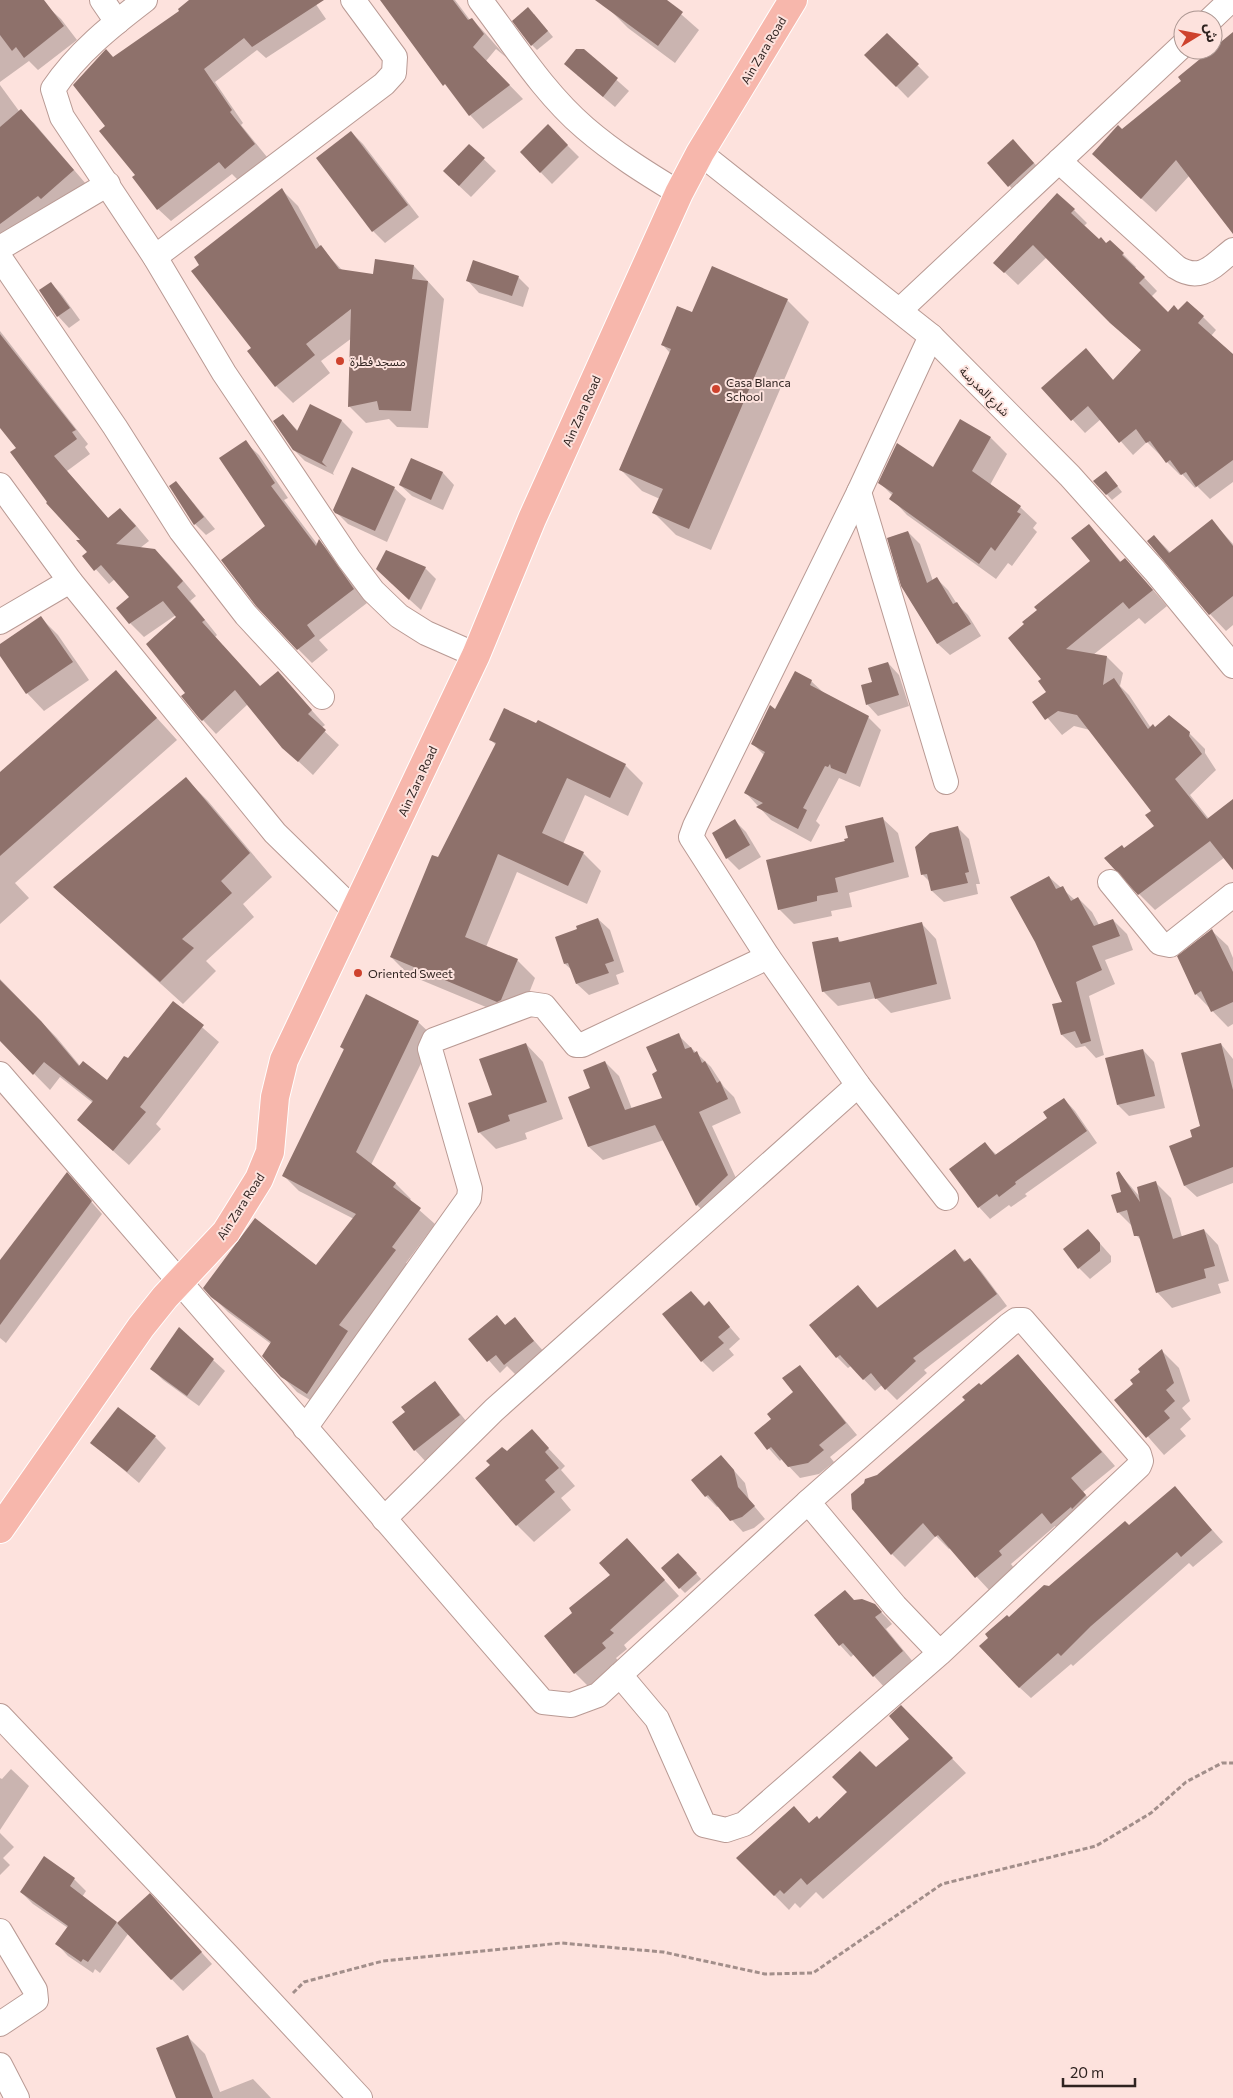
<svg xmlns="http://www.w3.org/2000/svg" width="1233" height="2098" font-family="Commissioner,'Noto Sans Arabic',sans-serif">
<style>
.shadow{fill:#0003}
.building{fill:#8e716b}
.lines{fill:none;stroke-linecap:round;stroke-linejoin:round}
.minor-casing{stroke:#b99a94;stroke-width:26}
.major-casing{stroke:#fff;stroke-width:30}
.path{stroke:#a28e8a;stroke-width:3;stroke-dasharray:5 2.5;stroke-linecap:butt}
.minor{stroke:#fff;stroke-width:24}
.major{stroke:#f7b7ac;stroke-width:28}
.poi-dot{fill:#ce422d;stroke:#fde2dd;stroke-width:2}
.labels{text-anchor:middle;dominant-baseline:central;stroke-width:4;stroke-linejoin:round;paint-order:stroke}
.street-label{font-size:12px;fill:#2f2320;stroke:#fde2dd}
.poi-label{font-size:12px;fill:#2f2320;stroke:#fde2dd;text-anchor:start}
</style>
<rect width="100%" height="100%" fill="#fde2dd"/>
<g class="shadow">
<polygon points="0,0 40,0 61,19 77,40 38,70 29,61 0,82"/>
<polygon points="191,0 313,0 326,19 266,58 257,50 215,82 243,123 241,125 267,157 238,180 232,174 171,221 158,209 107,126 114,58 181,11"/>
<polygon points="383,0 455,0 470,20 472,19 485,33 507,58 496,49 486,61 523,99 483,129 470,115"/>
<polygon points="620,0 665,0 699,30 675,63 628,28 611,11"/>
<polygon points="534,14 553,37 537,50 532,45"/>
<polygon points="1233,33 1233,230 1190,175 1156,212 1108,168 1122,131 1183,81"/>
<polygon points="887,34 929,77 908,98 866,55"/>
<polygon points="584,51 629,91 615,107 577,75"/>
<polygon points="0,85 19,111 34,123 86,184 0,240"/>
<polygon points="548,126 579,157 552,184 521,152"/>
<polygon points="351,132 363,144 419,217 385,243 373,231 318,158"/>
<polygon points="469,145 496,171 471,197 456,183"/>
<polygon points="1024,152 1045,175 1020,197 988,163"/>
<polygon points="282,190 298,206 321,248 343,271 374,275 414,266 444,299 428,428 397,427 389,419 366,423 349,406 352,338 321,361 330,373 293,403 276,386 201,265"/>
<polygon points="1074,210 1087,223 1084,226 1099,241 1123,254 1136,267 1135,268 1157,291 1151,297 1168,314 1179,312 1188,302 1216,330 1211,336 1233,357 1233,482 1210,499 1197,486 1195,488 1182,474 1180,475 1147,442 1133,455 1101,419 1085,433 1043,388 1098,363 1114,381 1142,351 1047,257 1018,285 995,263"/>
<polygon points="518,277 529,288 523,307 479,293 468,281"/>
<polygon points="51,283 62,295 80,320 69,328 58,316"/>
<polygon points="787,300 809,322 711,550 676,535 654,513 660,499 642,491 620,469 670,353 662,344 692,314"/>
<polygon points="0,331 88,444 85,447 90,454 67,471 109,519 120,509 134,523 149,541 140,548 155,550 169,564 196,596 190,601 217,635 215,637 261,688 278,673 325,725 321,728 339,745 313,775 283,747 248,704 216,734 203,720 187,693 176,615 144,637 130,623 131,597 115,579 109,584 84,556 89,552 83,541 49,502 18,448 0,426"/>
<polygon points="311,406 342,421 353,432 333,473 334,475 305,461 294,450 283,415 298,431"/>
<polygon points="991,438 1007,454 990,485 1020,507 1037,523 1033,528 1037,532 1012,566 1008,563 996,579 907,515 891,498 893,496 880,483 933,469"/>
<polygon points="245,442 259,455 288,498 284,500 318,545 320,542 333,555 367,603 319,640 328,650 312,663 298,649"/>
<polygon points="412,460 443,473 454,485 443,510 412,496 400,485"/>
<polygon points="1111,478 1122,492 1112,500 1095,481"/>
<polygon points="176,482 215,529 206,535 195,524"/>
<polygon points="394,488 406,499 387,542 348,524 336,512"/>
<polygon points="1212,521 1233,544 1233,625 1226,631 1210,614 1154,536 1171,553"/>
<polygon points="1089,526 1121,562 1125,560 1140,575 1167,606 1145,624 1139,618 1093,655 1107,657 1123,673 1120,686 1129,695 1151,728 1189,733 1205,749 1205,753 1216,770 1190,795 1209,819 1233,803 1233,868 1225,857 1155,910 1139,894 1125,849 1156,827 1153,811 1090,730 1074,726 1062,735 1034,702 1048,692 1043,679 1092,561"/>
<polygon points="908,532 920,544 933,581 937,579 948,590 957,604 968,615 981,636 950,655 938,644 903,585"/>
<polygon points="425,568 436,579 421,610 389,581"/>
<polygon points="41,618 58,635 89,680 44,711 27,693 0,654 0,646"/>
<polygon points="888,663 899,675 909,706 878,716 867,704 874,683"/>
<polygon points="115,672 177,740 15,883 29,898 0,924 0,773"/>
<polygon points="811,681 825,694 868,717 881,730 860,787 839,778 816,821 820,825 811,842 771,820 746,793 765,756 752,743 776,710"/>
<polygon points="537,725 625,765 643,783 628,816 585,795 563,844 583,853 601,871 587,904 517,872 486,947 517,960 535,978 519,1018 515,1019 409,975 391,957 496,745 490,739"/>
<polygon points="186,779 208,801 272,877 243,904 254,917 206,961 216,971 183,1004 55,888"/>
<polygon points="882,818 898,833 909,877 849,893 852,907 831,911 832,916 794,924 779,909 846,842"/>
<polygon points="735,821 746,832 761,857 739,870 727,858 713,834"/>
<polygon points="958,828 969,839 980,884 976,884 978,894 944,902 932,891 931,883 923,875"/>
<polygon points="1049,877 1075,900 1078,898 1092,912 1099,925 1113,920 1127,934 1133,950 1105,960 1115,984 1089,996 1104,1055 1096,1058 1085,1046 1076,1048 1062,1035 1063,1002"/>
<polygon points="598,919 610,930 624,972 616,975 619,984 589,995 577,984 572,970 565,964 579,930"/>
<polygon points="922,924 936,939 951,999 891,1013 876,998 838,1006 823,991 837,938 842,943"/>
<polygon points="1212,931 1228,946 1233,958 1233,1024 1228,1027 1196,994"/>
<polygon points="0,979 57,1038 81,1067 107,1082 128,1060 173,1002 219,1042 156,1124 161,1129 129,1165 95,1135 93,1103 60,1077 50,1090 0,1039"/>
<polygon points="418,1022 434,1037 371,1165 396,1184 411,1199 409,1201 435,1224 406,1263 410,1266 323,1408 297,1392 282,1376 271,1344 228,1312 212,1296 317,1267 354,1219 299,1191 284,1176 345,1051 341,1047"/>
<polygon points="678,1035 711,1067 724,1087 734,1097 741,1113 712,1126 741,1189 711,1218 697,1205 664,1140 603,1160 589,1147 592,1089 605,1062 619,1076 632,1109 663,1099 659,1072"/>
<polygon points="526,1044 543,1062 563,1119 525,1133 527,1139 496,1149 479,1132 493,1096"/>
<polygon points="1221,1044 1233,1059 1233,1183 1197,1197 1185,1186 1170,1147 1194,1138 1201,1127"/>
<polygon points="1143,1050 1154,1062 1165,1108 1129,1116 1118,1105"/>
<polygon points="1064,1099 1075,1111 1097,1143 1025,1194 1027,1196 1011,1207 1009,1205 990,1219 979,1207 985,1144 997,1155 1049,1118"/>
<polygon points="1119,1173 1140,1197 1156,1183 1171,1198 1182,1237 1204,1230 1218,1245 1229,1281 1218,1284 1221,1293 1172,1308 1158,1293 1142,1241 1136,1235 1134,1228 1118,1212 1123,1192"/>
<polygon points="67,1174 102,1214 6,1343 0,1338 0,1263"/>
<polygon points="1088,1230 1111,1256 1111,1262 1090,1279 1079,1268"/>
<polygon points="955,1251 966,1262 970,1259 981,1271 1007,1306 924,1370 927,1373 897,1400 882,1385 875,1391 851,1366 848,1368 837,1357 858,1287 879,1309"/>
<polygon points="691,1292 705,1306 709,1303 740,1339 729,1349 734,1355 713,1372 702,1361"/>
<polygon points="497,1317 506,1326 515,1319 545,1353 517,1376 507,1366 500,1373 470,1339"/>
<polygon points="1162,1351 1179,1368 1190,1401 1182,1408 1191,1419 1180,1429 1186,1436 1164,1455 1116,1400 1135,1384"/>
<polygon points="1018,1355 1115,1466 1083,1492 1098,1509 1065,1536 1055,1526 1011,1564 1014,1568 989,1590 950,1548 949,1549 936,1536 905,1567 892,1554 878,1476"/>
<polygon points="213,1360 225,1371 199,1406 163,1380 152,1369"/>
<polygon points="800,1366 857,1435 830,1457 834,1462 819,1474 800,1478 782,1459 780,1461 755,1433 773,1419 795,1393"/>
<polygon points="435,1383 471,1427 426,1462 415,1450 407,1412"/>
<polygon points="532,1431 565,1466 561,1470 575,1486 561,1498 571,1510 534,1542 517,1525 507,1452"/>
<polygon points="155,1437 166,1448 139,1483 92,1443"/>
<polygon points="721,1456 745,1483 749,1500 765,1519 754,1528 743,1532 719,1506 717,1507 706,1496"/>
<polygon points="1175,1488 1223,1542 1193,1567 1189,1563 1073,1666 1071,1664 1031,1698 1019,1687 990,1638 1009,1619 1129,1527"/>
<polygon points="627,1539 679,1596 624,1645 627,1649 616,1658 620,1663 589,1687 575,1673 574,1613 612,1575"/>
<polygon points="684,1560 701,1579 685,1593 680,1588"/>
<polygon points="855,1602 874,1605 886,1617 892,1624 886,1629 914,1663 885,1688 854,1654 851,1657 840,1645 816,1615"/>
<polygon points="916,1721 966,1773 823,1899 816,1892 800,1908 795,1903 789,1910 738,1858 819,1820 910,1739"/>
<polygon points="11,1769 29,1786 0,1830 0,1778 2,1779"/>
<polygon points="0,1833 14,1847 3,1858 10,1865 0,1875"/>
<polygon points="44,1858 74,1879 86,1891 82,1897 118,1924 150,1895 212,1964 183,1991 128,1934 100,1973 95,1969 93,1973 68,1956 57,1944 68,1928 33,1904 21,1892"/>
<polygon points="188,2037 205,2054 220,2092 253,2079 271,2098 177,2098"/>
</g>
<g class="building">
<polygon points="0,0 44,0 64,26 24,58 16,47 12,51 0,35"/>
<polygon points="189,0 324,0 252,47 244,38 204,69 232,110 230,112 255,144 225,169 219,162 157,210 132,177 135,175 99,131 105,126 73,85 106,49 113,57 179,11 178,9"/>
<polygon points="380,0 453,0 468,20 472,18 484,34 473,47 510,85 469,116 445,84 443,86"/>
<polygon points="595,0 667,0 683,12 658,46"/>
<polygon points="528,7 548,31 531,46 512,21"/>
<polygon points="1233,32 1233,234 1176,160 1141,199 1092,154 1118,125 1122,129 1181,81 1178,77"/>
<polygon points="887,33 919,64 896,87 864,55"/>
<polygon points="576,49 584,49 618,78 603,97 564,64"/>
<polygon points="21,109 74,170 41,199 38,196 0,224 0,127"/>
<polygon points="548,124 568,145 540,173 520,152"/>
<polygon points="351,131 408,205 372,232 316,158"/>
<polygon points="1013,139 1034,163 1008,187 987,163"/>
<polygon points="469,144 485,158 459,186 443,171"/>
<polygon points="282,188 316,249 321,245 339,269 373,274 375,259 414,265 412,279 428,281 411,411 379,410 377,401 348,407 351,309 306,344 315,355 275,387 247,351 251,348 191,271 199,265 194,257"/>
<polygon points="1057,193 1075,209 1071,213 1099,239 1101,237 1106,243 1110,240 1124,253 1122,255 1145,277 1139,283 1168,312 1174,305 1178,310 1187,301 1204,316 1198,323 1233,354 1233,460 1196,487 1186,472 1181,475 1170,460 1166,463 1150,441 1146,443 1136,429 1119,443 1088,406 1071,421 1041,388 1086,348 1113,380 1141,350 1110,323 1033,245 1004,273 993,263"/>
<polygon points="473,260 519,276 512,296 466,281"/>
<polygon points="712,266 788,299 689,529 652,513 663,489 619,470 671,349 661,345 677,306 692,312"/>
<polygon points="51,282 70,308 57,317 39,290"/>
<polygon points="0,334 76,430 72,432 77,439 54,456 108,518 120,508 136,526 116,544 155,549 183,581 177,587 205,620 202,622 260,686 278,671 312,710 308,714 326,730 298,762 282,748 235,690 202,721 199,718 181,696 185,693 146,644 176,617 163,601 129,624 116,608 129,597 101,565 94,571 82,556 87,552 76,540 80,540 46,503 47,502 10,452 16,448 0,428"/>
<polygon points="310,404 342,420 322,462 327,467 293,450 273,421 283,414 297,431"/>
<polygon points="960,419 991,437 972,471 1021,506 1017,512 1021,514 995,551 991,547 979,564 889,499 893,493 878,483 897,443 933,467"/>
<polygon points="246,440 275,483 271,486 316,546 319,539 354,589 307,625 315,636 297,650 256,606 221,560 265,526 219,458"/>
<polygon points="411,458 443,472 431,500 399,485"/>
<polygon points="352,467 395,487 375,531 335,513 333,510"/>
<polygon points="1106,471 1118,486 1106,495 1093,481"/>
<polygon points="176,481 204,517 194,525 169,486"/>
<polygon points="1212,519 1233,546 1233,596 1209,615 1147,541 1154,535 1169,553"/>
<polygon points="1089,524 1120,562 1125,558 1153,590 1129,609 1123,602 1066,649 1107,656 1103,685 1114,678 1148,729 1153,724 1155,727 1169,715 1190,732 1189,736 1202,754 1175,779 1207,819 1233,799 1233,870 1210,841 1138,895 1104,858 1122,845 1124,848 1154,826 1145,815 1151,811 1077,715 1058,711 1045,720 1032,702 1046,692 1038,681 1041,679 1008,638 1024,624 1022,622 1037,610 1034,607 1090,561 1071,538"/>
<polygon points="908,531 927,583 937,577 953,604 957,602 971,624 937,644 901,586 887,538"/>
<polygon points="386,550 426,567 409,600 376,569"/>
<polygon points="41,616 73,662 26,694 0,656 0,644"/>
<polygon points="888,662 899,695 866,705 861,685 872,682 868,668"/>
<polygon points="116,670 157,718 0,856 0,772"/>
<polygon points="795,671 812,680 810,685 869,716 846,774 831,768 830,764 828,767 825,766 803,808 807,810 798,829 756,807 763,803 744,793 765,752 751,744 770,705 775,709"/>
<polygon points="504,708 536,723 538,720 626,764 610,798 567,778 542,833 584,852 568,886 498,854 465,937 518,959 501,1000 497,1002 390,957 432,855 438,857 496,743 489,740"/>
<polygon points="186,777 250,853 221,881 232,893 182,939 194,948 160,982 53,887"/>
<polygon points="883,817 894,862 835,878 838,892 817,896 817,901 778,910 766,860 845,841 844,839 848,838 845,826"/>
<polygon points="735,819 750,845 726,859 712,833"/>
<polygon points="958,826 969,872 965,873 968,883 931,891 927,874 921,875 915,847 930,833"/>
<polygon points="1049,876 1056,889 1063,886 1071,901 1078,897 1094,926 1113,919 1120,936 1092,946 1102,970 1076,982 1091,1041 1081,1044 1075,1031 1061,1035 1052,1004 1062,1002 1035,942 1010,897"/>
<polygon points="598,918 614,961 605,964 609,973 576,984 568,963 564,964 555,937 577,929 576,926"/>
<polygon points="922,922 937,984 875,999 870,982 822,992 812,942 838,937 839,942"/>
<polygon points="1212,929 1233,972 1233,1002 1211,1012 1201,991 1195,995 1177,956"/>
<polygon points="0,980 41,1021 79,1066 83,1061 107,1080 124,1056 128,1058 173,1001 204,1025 140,1107 146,1112 113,1151 77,1120 93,1101 44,1062 33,1075 0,1041"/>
<polygon points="366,994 419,1021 356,1152 396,1183 393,1187 421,1208 392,1247 396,1250 339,1325 348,1331 307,1394 281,1377 262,1356 271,1342 211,1297 203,1288 255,1218 316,1265 356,1214 282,1176 344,1049 340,1047"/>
<polygon points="679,1033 685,1049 691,1047 694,1053 697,1051 702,1063 705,1061 717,1083 720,1081 728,1099 699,1112 728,1175 696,1206 655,1125 588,1147 568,1097 590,1088 583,1070 605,1061 625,1110 662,1098 652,1074 657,1071 646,1047"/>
<polygon points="526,1043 547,1102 508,1115 510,1121 478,1133 468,1103 492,1095 479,1059"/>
<polygon points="1221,1043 1233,1090 1233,1167 1184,1186 1169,1146 1192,1137 1190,1130 1200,1126 1181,1053"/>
<polygon points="1143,1049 1155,1096 1117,1105 1105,1058"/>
<polygon points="1064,1098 1087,1131 1015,1182 1016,1184 999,1197 997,1194 978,1208 949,1169 985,1142 995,1155 1047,1118 1043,1112"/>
<polygon points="1119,1171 1140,1202 1137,1187 1156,1181 1173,1239 1204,1229 1215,1266 1204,1269 1206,1278 1156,1293 1139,1236 1134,1236 1127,1210 1117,1213 1111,1195 1121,1192 1116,1173"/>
<polygon points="67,1172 92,1201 0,1325 0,1260"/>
<polygon points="1088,1229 1100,1243 1100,1251 1078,1269 1063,1249"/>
<polygon points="955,1249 964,1262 970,1258 997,1294 913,1358 916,1361 885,1390 871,1373 863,1380 840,1355 836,1358 809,1325 858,1285 877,1308"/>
<polygon points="691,1291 704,1306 709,1301 730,1327 718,1337 724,1343 701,1362 662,1314"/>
<polygon points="497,1315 505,1325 515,1317 534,1341 504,1365 496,1355 487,1362 468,1339"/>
<polygon points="179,1327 214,1359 187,1396 150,1369"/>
<polygon points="1162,1349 1174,1383 1166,1390 1175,1401 1164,1411 1170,1418 1146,1438 1114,1400 1133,1384 1130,1380 1140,1372 1138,1369"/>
<polygon points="1018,1354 1102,1452 1071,1478 1086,1495 1072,1509 1071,1507 1051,1524 1042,1513 999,1551 1002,1555 975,1578 938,1535 935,1537 923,1523 891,1555 852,1509 851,1494 864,1483 865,1479 877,1475 965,1400 962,1397 979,1383 981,1385"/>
<polygon points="800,1365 846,1423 819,1445 824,1450 808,1463 788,1467 771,1447 767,1450 754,1433 771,1419 767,1414 793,1392 782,1378"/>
<polygon points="435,1381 460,1415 414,1451 392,1422 405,1412 401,1407"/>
<polygon points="118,1407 156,1436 127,1472 90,1443"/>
<polygon points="532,1429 549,1448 545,1452 559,1468 545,1480 555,1492 516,1526 475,1478 490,1465 486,1461 502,1447 507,1451"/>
<polygon points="721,1455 734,1470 738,1487 755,1506 742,1517 730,1521 708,1495 705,1497 691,1480"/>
<polygon points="1175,1486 1212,1530 1181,1557 1177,1552 1091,1626 1061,1656 1058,1653 1019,1688 979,1646 988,1638 985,1634 1007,1615 1009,1617 1044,1585 1049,1586 1125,1521 1129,1525"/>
<polygon points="627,1538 665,1580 610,1630 614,1633 602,1643 606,1648 574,1674 544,1636 572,1613 569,1608 610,1575 599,1563"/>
<polygon points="678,1553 697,1573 679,1589 661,1568"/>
<polygon points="845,1590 854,1600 862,1599 875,1604 882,1612 875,1617 903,1651 873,1677 843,1643 839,1646 814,1615"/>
<polygon points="901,1705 953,1758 807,1885 801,1878 784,1894 780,1890 774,1896 736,1858 794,1806 809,1823 817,1816 819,1819 847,1792 832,1777 860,1751 876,1767 909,1739 889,1716"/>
<polygon points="44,1856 75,1878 70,1886 117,1922 88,1962 83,1959 81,1962 55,1944 68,1926 20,1892"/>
<polygon points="150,1893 202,1952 171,1980 117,1923"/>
<polygon points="188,2035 213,2098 176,2098 156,2048"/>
</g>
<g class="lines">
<defs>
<g id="minor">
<polyline points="102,0 117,22"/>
<path d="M145 0C111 26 77 53 53 89L62 117 155 257 224 373 349 559 373 591 399 616 426 633 476 655"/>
<path d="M480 0C513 43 543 92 585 128 614 153 646 173 679 193"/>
<polyline points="1210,20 1231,0"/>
<polyline points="700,153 931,336 1070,476 1155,571 1233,666"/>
<path d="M1059 161 1176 267C1201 283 1213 266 1233 250"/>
<polyline points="0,248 108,184"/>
<polyline points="155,257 384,84 394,73 395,57 353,0"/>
<polyline points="0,258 115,427 181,531 246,615 322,697"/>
<polyline points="900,310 1183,45"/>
<polyline points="931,336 859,492 695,826 691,837 768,957 858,1085 946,1198"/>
<polyline points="0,485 70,581 275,833 356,912"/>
<polyline points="859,492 946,782"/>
<polyline points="0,622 70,581"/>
<polyline points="1110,882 1160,943 1170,945 1233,895"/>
<polyline points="0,1074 543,1702 571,1705 598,1695 808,1502"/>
<polyline points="305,1428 469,1198 470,1189 430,1049 434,1040 530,1004 544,1006 576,1045 582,1045 768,957"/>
<polyline points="384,1519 494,1410 858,1085"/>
<polyline points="620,1675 657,1719 704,1825 726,1830 744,1824 940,1653 1139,1466 1141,1461 1139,1454 1023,1320 1016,1320 1009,1325 808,1502 895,1606 940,1653"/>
<polyline points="0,1716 229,1957 360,2098"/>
<polyline points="0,1931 35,1990 36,2000 0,2024"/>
<polyline points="0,2065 17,2098"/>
</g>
<polyline id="major" points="0,1529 141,1327 165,1297 226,1232 259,1179 270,1152 275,1097 284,1060 476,655 532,519 679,193 700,153 793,0"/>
</defs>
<use href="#minor" class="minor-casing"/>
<use href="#major" class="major-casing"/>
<polyline class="path" points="293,1993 304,1982 383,1961 561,1943 663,1952 765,1974 813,1973 942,1884 1096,1846 1151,1813 1186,1782 1222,1763 1233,1763"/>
<use href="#minor" class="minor"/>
<use href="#major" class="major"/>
</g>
<g class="poi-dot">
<circle cx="340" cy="361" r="5"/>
<circle cx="716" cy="389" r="5"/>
<circle cx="358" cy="973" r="5"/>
</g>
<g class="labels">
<g class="street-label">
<text transform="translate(763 50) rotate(-59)">Ain Zara Road</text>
<text transform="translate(985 391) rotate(45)">شارع المدرسة</text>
<text transform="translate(581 411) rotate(-66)">Ain Zara Road</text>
<text transform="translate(417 781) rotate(-65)">Ain Zara Road</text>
<text transform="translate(240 1206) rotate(-57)">Ain Zara Road</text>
</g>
<g class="poi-label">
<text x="350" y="361">مسجد فطرة</text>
<text x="726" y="382">Casa Blanca<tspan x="726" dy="14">School</tspan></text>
<text x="368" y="973">Oriented Sweet</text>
</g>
</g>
<g transform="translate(1198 35) rotate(80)"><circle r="24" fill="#fde2dd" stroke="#ab9691"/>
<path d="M0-4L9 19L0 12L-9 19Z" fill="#ce422d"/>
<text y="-8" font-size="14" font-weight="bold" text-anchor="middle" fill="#2f2320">ش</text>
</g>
<path d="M1063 2078v8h72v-8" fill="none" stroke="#2f2320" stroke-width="2.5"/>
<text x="1070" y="2078" font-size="15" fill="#2f2320" stroke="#fde2dd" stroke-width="4" paint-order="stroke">20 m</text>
</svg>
